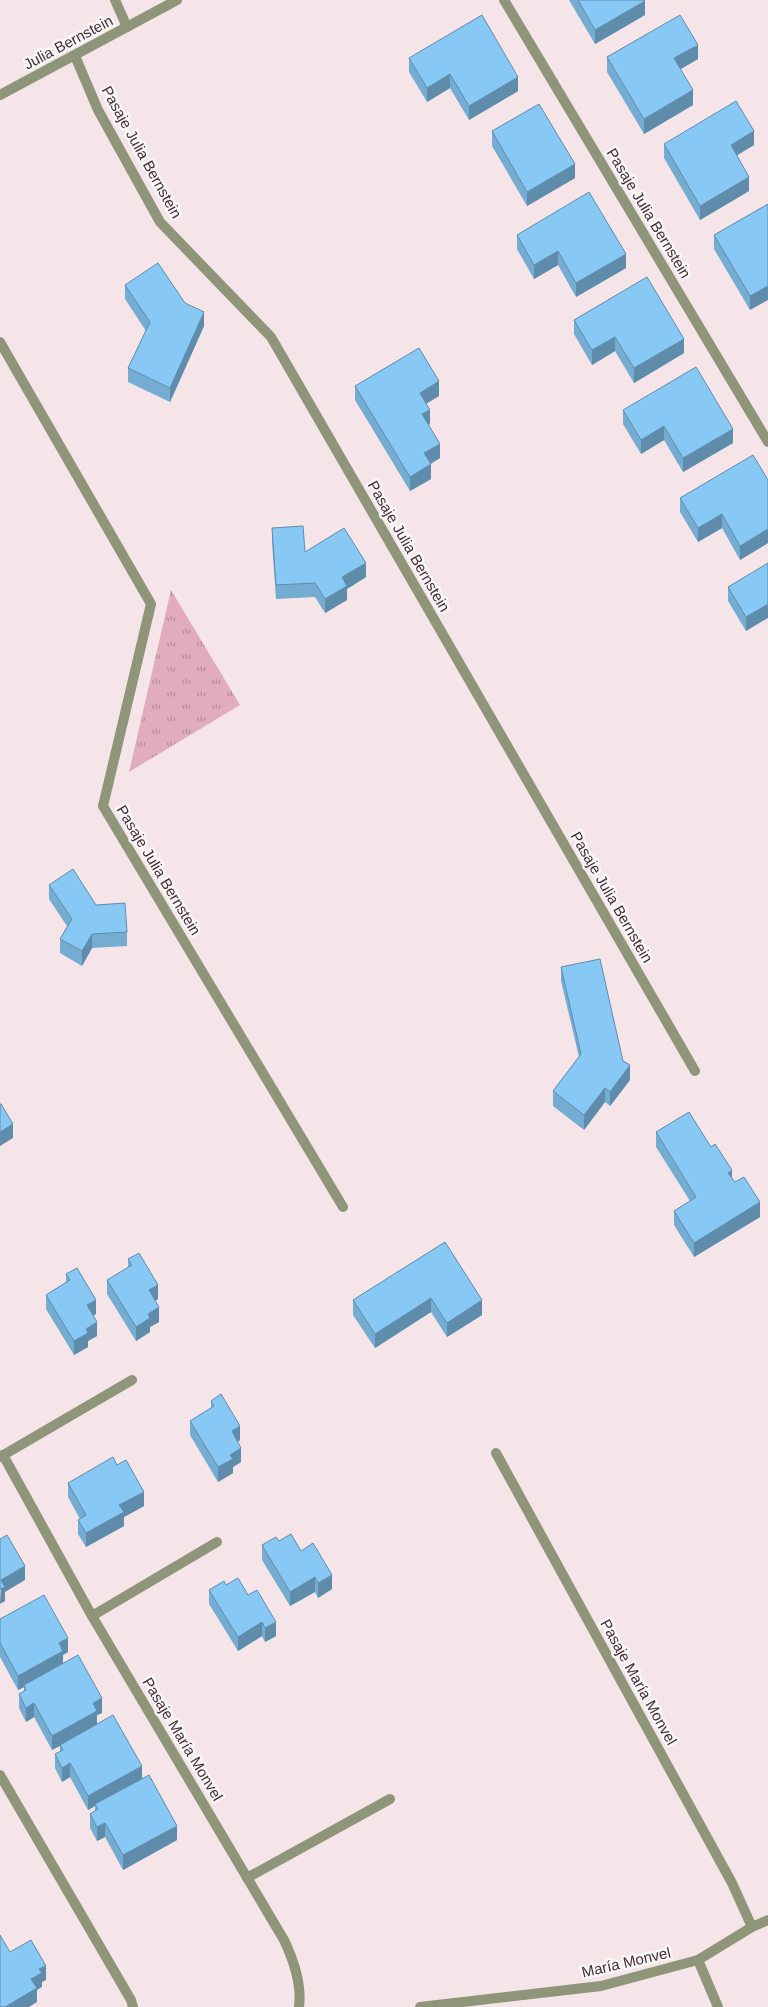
<svg xmlns="http://www.w3.org/2000/svg" width="768" height="2007" font-family="Helvetica,sans-serif">
<style>
.grass{fill:url(#grass-tufts)}
.lines{fill:none;stroke-linecap:round;stroke-linejoin:round}
.minor{stroke:#8e9579;stroke-width:10}
.tertiary{stroke:#8e9579;stroke-width:10}
.wall{fill:#75acd2}
.shaded-wall{fill:#5f8cab}
.building{fill:#88c8f4;stroke:#5f8cab}
.labels{text-anchor:middle;dominant-baseline:central;stroke-width:5;stroke-linejoin:round;paint-order:stroke}
.street-label{font-size:15px;fill:#492c35;stroke:#f7f7f7}
</style>
<defs>
<pattern id="grass-tufts" width="24" height="20" patternUnits="userSpaceOnUse" patternTransform="scale(1.25)"><rect width="24" height="20" fill="#e1acbc"/><path d="M3 7l-1-3M5 7V3M7 7l1-3M15 17l-1-3M17 17v-4M19 17l1-3" fill="none" stroke="#b88c9a"/></pattern>
</defs>
<rect width="100%" height="100%" fill="#f5e5e9"/>
<polygon class="grass" points="171,590 240,705 129,772"/>
<g class="lines">
<g class="minor">
<polyline points="115,0 127,27"/>
<polyline points="504,0 768,442"/>
<polyline points="75,56 98,110 160,222 271,337 695,1071"/>
<polyline points="0,342 151,604 103,806 343,1207"/>
<polyline points="496,1453 732,1883 752,1927"/>
<path d="M3 1455 92 1616 284 1940C294 1961 302 1984 299 2007"/>
<polyline points="0,1457 132,1380"/>
<polyline points="92,1616 217,1542"/>
<polyline points="0,1775 131,2000 133,2007"/>
<polyline points="247,1878 390,1799"/>
<polyline points="698,1960 718,2007"/>
<polyline points="420,2007 601,1986 698,1960 752,1927 768,1920"/>
</g>
<polyline class="tertiary" points="0,95 177,0"/>
</g>
<g class="wall">
<polygon points="569,0 644,0 645,15 595,44"/>
<polygon points="607,57 698,59 680,69 693,105 644,134 607,72"/>
<polygon points="409,58 518,91 469,120 450,88 427,102 409,72"/>
<polygon points="492,131 575,178 527,206 492,146"/>
<polygon points="664,144 754,145 737,155 749,191 700,220 664,158"/>
<polygon points="768,204 750,310 714,249 714,235"/>
<polygon points="517,235 626,268 576,297 558,265 534,279 517,249"/>
<polygon points="125,285 185,303 204,326 170,402 128,382 128,368 146,331 125,299"/>
<polygon points="574,320 684,353 634,383 615,351 592,365 574,334"/>
<polygon points="355,386 439,396 426,404 430,424 429,425 440,458 431,464 431,479 410,491 355,400"/>
<polygon points="623,410 733,443 683,472 664,440 641,454 623,424"/>
<polygon points="768,480 768,543 740,560 722,528 698,542 680,512 680,498"/>
<polygon points="272,528 305,552 366,577 347,589 347,600 325,613 315,597 276,599 272,542"/>
<polygon points="768,563 746,631 728,601 728,587"/>
<polygon points="49,885 96,905 127,932 127,946 92,948 82,966 60,953 60,939 67,926 49,899"/>
<polygon points="561,967 623,1061 630,1080 610,1106 605,1102 584,1130 553,1106 553,1091 579,1057 561,981"/>
<polygon points="656,1132 711,1147 732,1178 760,1217 694,1257 674,1225 674,1211 690,1201 656,1147"/>
<polygon points="445,1242 482,1315 447,1337 431,1312 375,1348 353,1315 353,1300"/>
<polygon points="128,1259 158,1299 155,1301 159,1322 150,1327 150,1332 136,1341 107,1294 107,1280 128,1268"/>
<polygon points="66,1274 96,1314 94,1315 97,1336 88,1341 88,1347 74,1355 46,1309 46,1295 66,1282"/>
<polygon points="211,1401 240,1440 238,1442 241,1462 233,1467 233,1473 218,1482 190,1435 190,1421 211,1408"/>
<polygon points="68,1483 144,1506 124,1517 124,1526 86,1547 78,1534 78,1520 80,1519 68,1497"/>
<polygon points="279,1541 301,1551 332,1589 318,1598 315,1592 290,1606 262,1560 262,1545"/>
<polygon points="226,1585 248,1595 276,1636 265,1642 262,1636 238,1651 209,1604 209,1590"/>
<polygon points="0,1619 68,1652 63,1655 63,1663 102,1713 97,1715 97,1724 142,1778 177,1840 123,1870 105,1837 97,1841 90,1828 90,1814 95,1811 95,1806 88,1810 70,1777 62,1782 55,1768 55,1754 60,1751 60,1746 52,1750 34,1717 26,1722 19,1708 19,1694 24,1692 24,1687 18,1690 0,1657"/>
</g>
<g class="shaded-wall">
<polygon points="645,1 645,15 595,44 595,30"/>
<polygon points="698,45 698,59 674,73 674,58"/>
<polygon points="450,74 450,88 427,102 427,88"/>
<polygon points="518,77 518,91 469,120 469,106"/>
<polygon points="693,90 693,105 644,134 644,119"/>
<polygon points="754,131 754,145 731,159 731,145"/>
<polygon points="575,164 575,178 527,206 527,192"/>
<polygon points="749,177 749,191 700,220 700,206"/>
<polygon points="558,251 558,265 534,279 534,265"/>
<polygon points="626,254 626,268 576,297 576,283"/>
<polygon points="768,286 768,300 750,310 750,296"/>
<polygon points="204,312 204,326 170,402 170,388"/>
<polygon points="615,337 615,351 592,365 592,350"/>
<polygon points="684,339 684,353 634,383 634,368"/>
<polygon points="439,381 439,396 420,407 420,393"/>
<polygon points="430,410 430,424 422,428 422,414"/>
<polygon points="664,426 664,440 641,454 641,440"/>
<polygon points="733,429 733,443 683,472 683,458"/>
<polygon points="440,444 440,458 424,467 424,453"/>
<polygon points="431,464 431,479 410,491 410,477"/>
<polygon points="722,514 722,528 698,542 698,528"/>
<polygon points="768,529 768,543 740,560 740,546"/>
<polygon points="366,563 366,577 347,589 347,600 325,613 325,599 342,577"/>
<polygon points="768,604 768,618 746,631 746,617"/>
<polygon points="92,934 92,948 82,966 82,951"/>
<polygon points="630,1065 630,1080 610,1106 610,1092"/>
<polygon points="605,1088 605,1102 584,1130 584,1115"/>
<polygon points="13,1124 13,1138 0,1146 0,1132"/>
<polygon points="732,1170 732,1184 728,1173"/>
<polygon points="760,1202 760,1217 694,1257 694,1243"/>
<polygon points="158,1285 158,1299 149,1305 149,1290"/>
<polygon points="431,1298 431,1312 375,1348 375,1334"/>
<polygon points="96,1300 96,1314 87,1319 87,1305"/>
<polygon points="482,1300 482,1315 447,1337 447,1323"/>
<polygon points="159,1307 159,1322 150,1327 150,1332 136,1341 136,1327 148,1314"/>
<polygon points="97,1322 97,1336 88,1341 88,1347 74,1355 74,1341 86,1329"/>
<polygon points="240,1426 240,1440 232,1446 232,1431"/>
<polygon points="241,1448 241,1462 233,1467 233,1473 218,1482 218,1467 230,1455"/>
<polygon points="144,1492 144,1506 124,1517 124,1526 86,1547 86,1533 119,1505"/>
<polygon points="25,1566 25,1580 5,1592 5,1601 0,1604 1,1580"/>
<polygon points="332,1575 332,1589 318,1598 318,1583"/>
<polygon points="315,1577 315,1592 290,1606 290,1592"/>
<polygon points="262,1622 262,1636 238,1651 238,1637"/>
<polygon points="276,1622 276,1636 265,1642 265,1628"/>
<polygon points="68,1638 68,1652 63,1655 63,1665 24,1685 24,1687 18,1690 18,1676 59,1643"/>
<polygon points="102,1698 102,1713 97,1715 97,1725 52,1750 52,1736 93,1703"/>
<polygon points="34,1703 34,1717 26,1722 26,1708"/>
<polygon points="70,1763 70,1777 62,1782 62,1768"/>
<polygon points="142,1766 142,1780 95,1804 95,1806 88,1810 88,1796"/>
<polygon points="105,1823 105,1837 97,1841 97,1827"/>
<polygon points="177,1826 177,1840 123,1870 123,1855"/>
<polygon points="46,1966 46,1980 42,1982 42,1987 37,1990 37,2002 29,2007 5,2007 39,1969"/>
</g>
<g class="building">
<polygon points="578,0 644,0 645,1 595,30"/>
<polygon points="482,15 518,77 469,106 450,74 427,88 409,58"/>
<polygon points="680,15 698,45 674,58 693,90 644,119 607,57"/>
<polygon points="736,101 754,131 731,145 749,177 700,206 664,144"/>
<polygon points="539,104 575,164 527,192 492,131"/>
<polygon points="589,192 626,254 576,283 558,251 534,265 517,235"/>
<polygon points="768,204 768,286 750,296 714,235"/>
<polygon points="158,263 185,303 204,312 170,388 128,368 150,322 125,285"/>
<polygon points="647,277 684,339 634,368 615,337 592,350 574,320"/>
<polygon points="419,348 439,381 420,393 430,410 422,414 440,444 424,453 431,464 410,477 355,386"/>
<polygon points="696,367 733,429 683,458 664,426 641,440 623,410"/>
<polygon points="753,455 768,480 768,529 740,546 722,514 698,528 680,498"/>
<polygon points="303,526 305,552 344,528 366,563 342,577 347,586 325,599 315,583 276,585 272,528"/>
<polygon points="768,563 768,604 746,617 728,587"/>
<polygon points="73,869 96,905 125,903 127,932 92,934 82,951 60,939 72,919 49,885"/>
<polygon points="600,959 623,1061 630,1065 610,1092 605,1088 584,1115 553,1091 581,1054 561,967"/>
<polygon points="0,1104 1,1104 13,1124 0,1132"/>
<polygon points="689,1112 711,1147 715,1144 732,1170 728,1173 735,1182 744,1177 760,1202 694,1243 674,1211 696,1197 656,1132"/>
<polygon points="445,1242 482,1300 447,1323 431,1298 375,1334 353,1300"/>
<polygon points="139,1253 158,1285 149,1290 159,1307 148,1314 150,1318 136,1327 107,1280 132,1265 128,1259"/>
<polygon points="77,1268 96,1300 87,1305 97,1322 86,1329 88,1333 74,1341 46,1295 70,1280 66,1274"/>
<polygon points="221,1394 240,1426 232,1431 241,1448 230,1455 233,1459 218,1467 190,1421 214,1406 211,1401"/>
<polygon points="113,1457 117,1465 126,1460 144,1492 119,1505 124,1512 86,1533 78,1520 86,1515 68,1483"/>
<polygon points="291,1534 301,1551 313,1543 332,1575 318,1583 315,1577 290,1592 262,1545 276,1537 279,1541"/>
<polygon points="7,1535 25,1566 1,1580 5,1587 0,1589 0,1539"/>
<polygon points="238,1578 248,1595 257,1590 276,1622 265,1628 262,1622 238,1637 209,1590 224,1581 226,1585"/>
<polygon points="44,1595 68,1638 59,1643 63,1651 18,1676 0,1643 0,1619"/>
<polygon points="78,1655 102,1698 93,1703 97,1711 52,1736 34,1703 26,1708 19,1694 26,1690 24,1685"/>
<polygon points="113,1715 142,1766 88,1796 70,1763 62,1768 55,1754 63,1750 60,1745"/>
<polygon points="149,1775 177,1826 123,1855 105,1823 97,1827 90,1814 98,1809 95,1804"/>
<polygon points="0,1935 10,1952 31,1940 46,1966 39,1969 42,1973 31,1979 37,1988 5,2007 0,2007"/>
</g>
<g class="labels">
<g class="street-label">
<text transform="translate(68 42) rotate(-28)">Julia Bernstein</text>
<text transform="translate(142 152) rotate(61)">Pasaje Julia Bernstein</text>
<text transform="translate(649 213) rotate(59)">Pasaje Julia Bernstein</text>
<text transform="translate(409 546) rotate(60)">Pasaje Julia Bernstein</text>
<text transform="translate(159 870) rotate(59)">Pasaje Julia Bernstein</text>
<text transform="translate(612 897) rotate(60)">Pasaje Julia Bernstein</text>
<text transform="translate(639 1682) rotate(61)">Pasaje María Monvel</text>
<text transform="translate(183 1739) rotate(59)">Pasaje María Monvel</text>
<text transform="translate(626 1962) rotate(-13)">María Monvel</text>
</g>
</g>
</svg>
